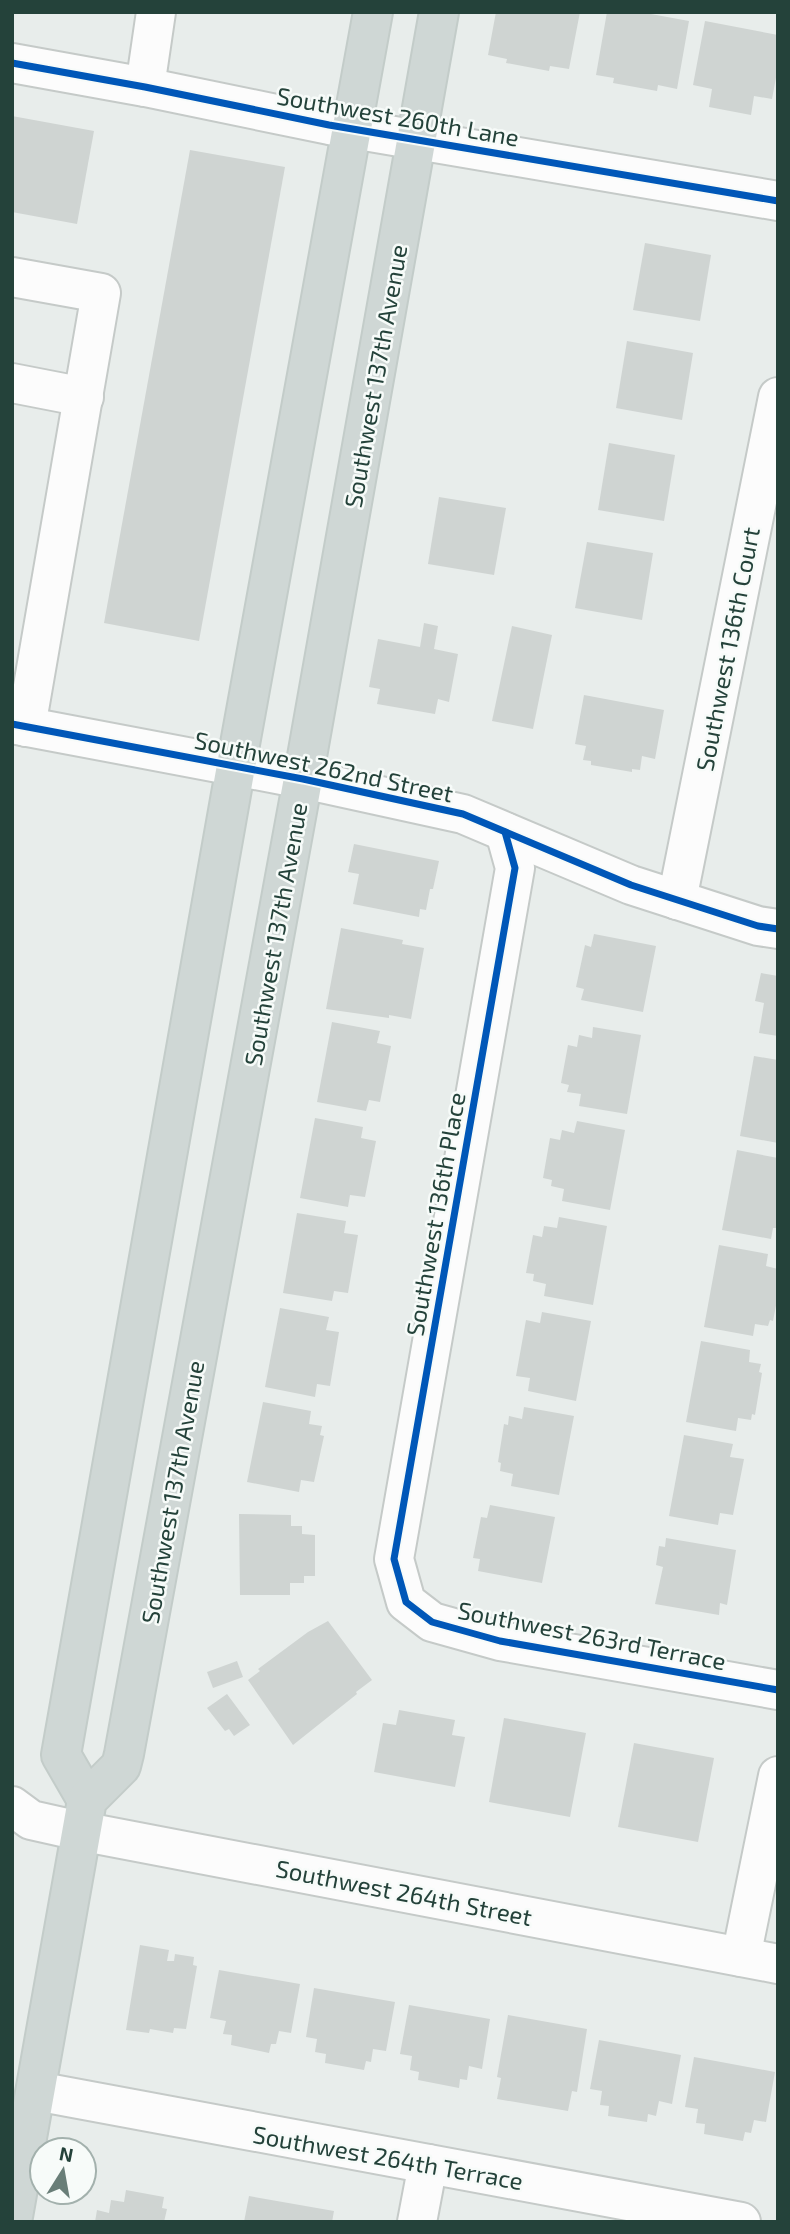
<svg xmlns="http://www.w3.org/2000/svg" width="790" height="2234" font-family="'Exo 2',sans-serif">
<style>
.building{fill:#cfd4d2}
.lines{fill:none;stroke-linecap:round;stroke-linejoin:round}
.minor-casing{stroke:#c5cac8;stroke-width:42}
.major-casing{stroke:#c3ccc9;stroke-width:42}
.minor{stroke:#fcfcfc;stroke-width:38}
.major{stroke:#cfd7d5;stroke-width:38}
.cycleway-casing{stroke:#f7fbf9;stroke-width:11}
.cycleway{stroke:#0057b8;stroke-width:7}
.labels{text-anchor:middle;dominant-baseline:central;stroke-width:5;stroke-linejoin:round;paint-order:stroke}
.street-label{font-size:24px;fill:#24423a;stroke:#f7fbf9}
</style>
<rect width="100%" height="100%" fill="#e8edeb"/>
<g class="building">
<polygon points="496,12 580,12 569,69 550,66 549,71 506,63 507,59 488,55"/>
<polygon points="607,12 640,12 689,21 677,89 658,85 657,91 613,83 614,78 596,75"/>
<polygon points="705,21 778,35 778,67 772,99 754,96 751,115 709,107 712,89 693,85"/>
<polygon points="12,116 94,131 77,224 12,212"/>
<polygon points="190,150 285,167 199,641 104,623"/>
<polygon points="645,243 711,255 700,321 633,310"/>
<polygon points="627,341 693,353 682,420 616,408"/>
<polygon points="609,443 675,455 664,521 598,510"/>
<polygon points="439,497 506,508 494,575 428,564"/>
<polygon points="587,542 653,553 642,620 575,608"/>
<polygon points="424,623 438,626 434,649 458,654 449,702 438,699 435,714 377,704 380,689 369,687 378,639 420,647"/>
<polygon points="512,626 552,635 533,729 492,721"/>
<polygon points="584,695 664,710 655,759 642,756 640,770 632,769 632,772 591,765 591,761 583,760 586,746 575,744"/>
<polygon points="354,844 439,861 433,889 430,889 426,910 420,909 419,917 353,904 359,874 348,872"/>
<polygon points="341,928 403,940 402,944 424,948 411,1019 389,1015 389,1018 326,1009"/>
<polygon points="594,934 656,946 643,1012 581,1000 584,989 576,987 585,945 591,947"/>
<polygon points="761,973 778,976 778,1036 759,1033 764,1003 755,1001"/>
<polygon points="332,1022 380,1031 377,1043 391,1046 380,1102 369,1100 366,1111 317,1102"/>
<polygon points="593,1027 641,1035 627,1114 579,1106 581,1094 567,1092 569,1085 561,1083 568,1045 577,1047 579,1035 592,1038"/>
<polygon points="754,1056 778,1060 778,1143 740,1136"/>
<polygon points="315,1118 363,1127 361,1138 376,1141 365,1197 350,1195 348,1207 300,1198"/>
<polygon points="577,1121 625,1130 610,1210 562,1201 564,1189 551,1186 552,1180 543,1178 550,1138 560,1140 562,1130 574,1133"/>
<polygon points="737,1150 778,1158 778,1228 773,1228 771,1239 722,1230"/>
<polygon points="297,1213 346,1221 344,1233 358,1235 348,1293 334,1291 332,1301 283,1293"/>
<polygon points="559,1217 607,1226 593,1305 544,1296 546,1284 533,1281 534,1274 526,1273 533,1235 542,1237 544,1226 557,1228"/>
<polygon points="719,1245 768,1254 766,1266 778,1269 778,1295 773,1321 770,1320 768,1326 755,1324 753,1336 704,1327"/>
<polygon points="280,1308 329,1317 326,1330 339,1332 330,1386 317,1384 315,1397 265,1387"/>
<polygon points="542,1312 591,1321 576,1401 528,1391 530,1378 516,1376 526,1320 540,1323"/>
<polygon points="701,1341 750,1350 749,1362 761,1364 759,1372 762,1373 755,1415 752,1414 751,1420 738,1418 736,1431 686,1422"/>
<polygon points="263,1402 311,1411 309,1424 322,1426 320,1435 324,1436 314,1482 301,1480 299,1492 247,1482"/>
<polygon points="524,1407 574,1416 559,1495 511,1486 513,1474 500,1471 501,1463 498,1462 504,1424 508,1425 509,1416 522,1419"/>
<polygon points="684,1435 733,1444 730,1457 744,1459 733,1515 720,1513 718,1525 669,1516"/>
<polygon points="490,1505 555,1517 542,1583 478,1571 480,1559 473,1558 481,1517 487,1518"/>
<polygon points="239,1514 291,1515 291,1526 302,1526 302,1534 315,1535 315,1576 304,1576 304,1583 290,1583 290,1595 240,1595"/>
<polygon points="666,1538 736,1550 727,1605 720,1603 719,1615 655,1604 663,1567 656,1565 659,1546 665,1547"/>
<polygon points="328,1621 372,1680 356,1692 357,1694 293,1745 248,1680 260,1671 258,1669 308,1632"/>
<polygon points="237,1661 243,1677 213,1688 207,1672"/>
<polygon points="227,1694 250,1725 234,1736 229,1729 225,1731 207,1708"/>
<polygon points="399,1710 455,1720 452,1735 465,1737 455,1787 374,1772 383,1723 396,1725"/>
<polygon points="504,1718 586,1733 570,1817 489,1802"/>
<polygon points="634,1743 714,1758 698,1842 618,1827"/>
<polygon points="140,1945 169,1950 167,1961 174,1961 175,1954 194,1957 193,1965 197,1966 186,2029 174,2028 173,2033 150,2029 149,2033 126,2030"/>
<polygon points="219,1970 300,1984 291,2033 279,2031 276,2044 271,2044 269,2053 231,2045 232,2035 223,2034 226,2021 210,2018"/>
<polygon points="314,1988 395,2002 386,2051 373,2049 371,2062 366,2061 364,2070 325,2063 326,2054 315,2052 317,2039 306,2037"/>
<polygon points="409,2005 490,2019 482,2069 469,2066 467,2080 460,2079 459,2088 418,2080 419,2072 410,2070 412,2056 400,2054"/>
<polygon points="508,2015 587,2029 577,2092 572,2091 568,2111 497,2099 501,2078 497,2077"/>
<polygon points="599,2040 681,2055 672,2104 659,2101 656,2116 648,2114 647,2122 608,2116 609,2106 600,2105 602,2091 590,2089"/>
<polygon points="694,2057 775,2072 766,2122 754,2120 751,2133 745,2132 743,2141 704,2134 705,2124 696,2123 698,2109 685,2107"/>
<polygon points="126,2190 164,2197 162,2208 167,2209 164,2222 95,2222 97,2210 109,2213 111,2200 124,2202"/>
<polygon points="249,2196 334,2211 332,2222 244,2222"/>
</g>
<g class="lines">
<defs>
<g id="minor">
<polyline points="12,63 145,87 329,125 778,201"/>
<polyline points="145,87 156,12"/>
<polyline points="12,277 101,293 26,727"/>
<polyline points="12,383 84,397"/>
<polyline points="12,724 303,779 463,814 631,885 758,926 778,929"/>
<polyline points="505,832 515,868 394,1559 406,1602 432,1622 500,1641 778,1690"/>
<polyline points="677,900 778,397"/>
<polyline points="12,1806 31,1820 80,1831 778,1964"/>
<polyline points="741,1957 778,1776"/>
<polyline points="36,2091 741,2222"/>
<polyline points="417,2222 428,2164"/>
</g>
<g id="major">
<polyline points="87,1800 61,1755 236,766 373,12"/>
<polyline points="12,2222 87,1800 121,1766 124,1754 303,779 439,12"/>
</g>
</defs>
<use href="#minor" class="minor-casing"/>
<use href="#major" class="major-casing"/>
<use href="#minor" class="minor"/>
<use href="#major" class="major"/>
<defs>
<g id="cycleway">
<polyline points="12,63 145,87 329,125 778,201"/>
<polyline points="12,724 303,779 463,814 631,885 758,926 778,929"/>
<polyline points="505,832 515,868 394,1559 406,1602 432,1622 500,1641 778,1690"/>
</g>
</defs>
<use href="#cycleway" class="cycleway-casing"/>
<use href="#cycleway" class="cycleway"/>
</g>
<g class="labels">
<g class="street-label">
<text transform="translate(398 116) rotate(10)">Southwest 260th Lane</text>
<text transform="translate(375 376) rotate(-80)">Southwest 137th Avenue</text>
<text transform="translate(727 649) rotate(-79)">Southwest 136th Court</text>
<text transform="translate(324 766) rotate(12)">Southwest 262nd Street</text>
<text transform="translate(275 934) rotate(-80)">Southwest 137th Avenue</text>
<text transform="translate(435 1214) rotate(-80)">Southwest 136th Place</text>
<text transform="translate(172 1492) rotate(-80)">Southwest 137th Avenue</text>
<text transform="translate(592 1635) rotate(11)">Southwest 263rd Terrace</text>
<text transform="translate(404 1892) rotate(11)">Southwest 264th Street</text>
<text transform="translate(388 2157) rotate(10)">Southwest 264th Terrace</text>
</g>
</g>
<rect width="790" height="2234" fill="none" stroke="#24423a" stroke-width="28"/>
<g transform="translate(63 2171) rotate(11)"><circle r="33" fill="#f7fbf9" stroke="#a3b1ad" stroke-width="2"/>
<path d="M0-5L12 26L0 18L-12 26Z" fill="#697e78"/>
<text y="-10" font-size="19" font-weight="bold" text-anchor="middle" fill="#24423a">N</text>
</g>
</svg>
